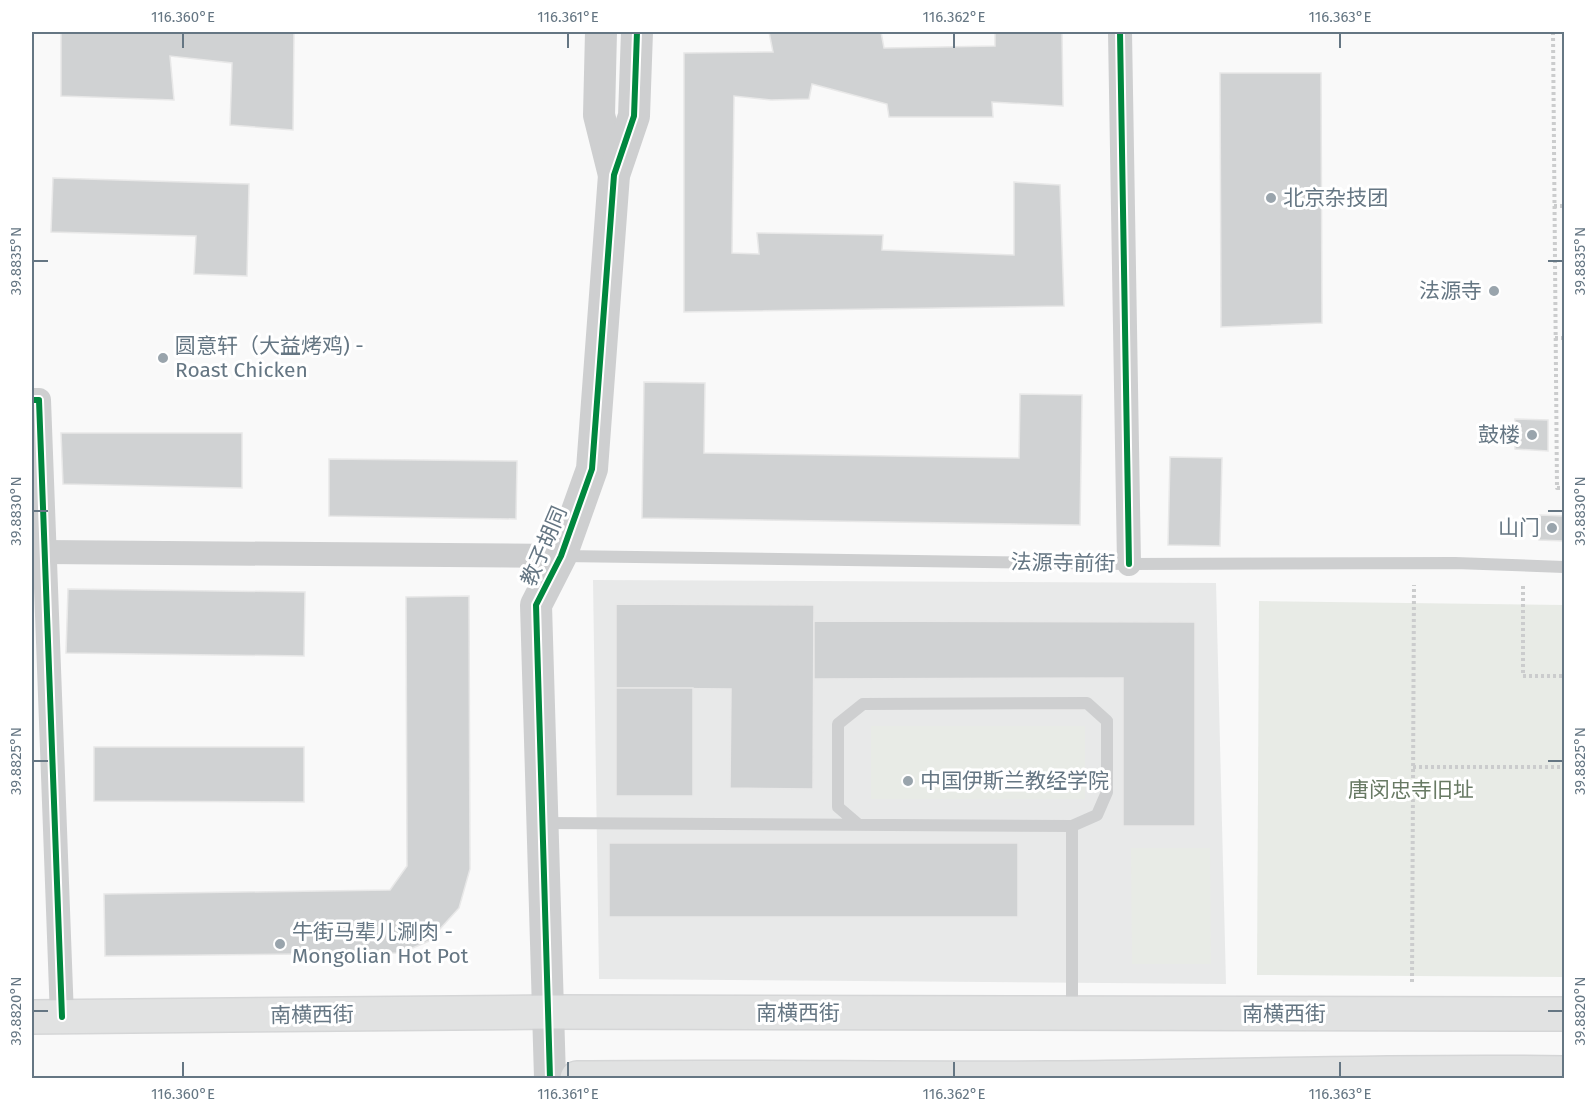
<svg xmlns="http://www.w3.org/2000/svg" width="1596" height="1110" font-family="'Fira Sans','Noto Sans SC',sans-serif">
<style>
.built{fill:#e8e9e9}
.green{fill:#e8ebe6}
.building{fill:#d0d2d3;stroke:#e8e8e8;stroke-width:1.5}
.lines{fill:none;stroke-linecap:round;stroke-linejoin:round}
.secondary-casing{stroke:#d5d6d7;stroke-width:36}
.path{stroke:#cbcccd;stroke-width:4;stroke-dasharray:3 3;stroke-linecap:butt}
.service{stroke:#cecfd0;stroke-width:12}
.minor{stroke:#cecfd0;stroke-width:24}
.tertiary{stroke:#cecfd0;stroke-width:32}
.secondary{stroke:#e1e2e2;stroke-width:33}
.cycleway-casing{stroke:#fff;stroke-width:10}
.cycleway{stroke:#00873e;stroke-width:6}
.ticks{fill:none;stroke:#657683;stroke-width:2}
.poi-dot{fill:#99a4ac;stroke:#fff;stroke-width:2}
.labels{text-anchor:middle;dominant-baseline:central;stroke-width:6;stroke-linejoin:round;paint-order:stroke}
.poi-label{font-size:21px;fill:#657683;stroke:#fff;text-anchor:start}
.street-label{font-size:21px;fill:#657683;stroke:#fff}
.park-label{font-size:21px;fill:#687a64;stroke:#fff}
.neatline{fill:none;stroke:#657683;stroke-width:2}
.ticks-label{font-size:15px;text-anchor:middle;fill:#657683}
</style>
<rect width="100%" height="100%" fill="#f9f9f9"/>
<polygon class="built" points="593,580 1216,583 1226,984 599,979"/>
<g class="green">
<polygon points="1259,601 1564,605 1564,977 1257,975"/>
<rect x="871" y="726" width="214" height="73"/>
<polygon points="1131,848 1210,848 1211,964 1132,964"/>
</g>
<g class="building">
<polygon points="61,32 294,32 293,130 230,125 232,63 170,56 174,100 61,96"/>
<polygon points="769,32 881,32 884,48 995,46 995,32 1062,32 1063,106 992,102 993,117 889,117 887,104 812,84 809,99 771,100 734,96 732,253 759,254 757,233 883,235 882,250 1014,255 1014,182 1060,185 1064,306 684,312 684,53 773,52"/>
<polygon points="1220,73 1321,73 1322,323 1221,327"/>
<polygon points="53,178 249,184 247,276 194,274 196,236 51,232"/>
<polygon points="644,382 705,383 704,453 1019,458 1020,394 1082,395 1080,525 642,518"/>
<polygon points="1515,419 1548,420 1548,451 1515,449"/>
<polygon points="61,433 242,433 242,488 63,484"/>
<polygon points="1170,457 1222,458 1220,546 1168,545"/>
<polygon points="329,459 517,461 516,519 329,516"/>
<polygon points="1540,515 1564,516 1564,541 1539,540"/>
<polygon points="68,589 305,592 304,656 66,653"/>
<polygon points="469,596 470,869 459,908 429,941 401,953 105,956 104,894 390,890 407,866 406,597"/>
<polygon points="616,604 814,605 813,789 730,788 731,689 616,688"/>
<polygon points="814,621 1195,622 1195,826 1123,826 1123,678 814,679"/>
<rect x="616" y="688" width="77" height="108"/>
<polygon points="94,747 304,747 304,802 94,801"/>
<rect x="609" y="843" width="409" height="74"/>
</g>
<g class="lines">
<defs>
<g id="secondary">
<polyline points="32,1017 549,1012 1564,1014"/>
<path d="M577 1078C735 1076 892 1079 1049 1078 1221 1077 1392 1070 1564 1073"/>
</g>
</defs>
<use href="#secondary" class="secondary-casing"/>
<g class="path">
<polyline points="1553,32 1557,488 1564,488"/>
<polyline points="1554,206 1564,206"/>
<polyline points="1555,338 1564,338"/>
<polyline points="1523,586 1523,676 1564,676"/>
<polyline points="1413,767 1564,767"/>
<polyline points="1412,982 1414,585"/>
</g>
<g class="service">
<polyline points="562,556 1129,564 1455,563 1564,567"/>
<polyline points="544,823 1072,826 1097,815 1107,792 1107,721 1087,703 863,704 838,724 838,807 859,825"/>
<polyline points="1072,826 1072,1011"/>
</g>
<g class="minor">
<polyline points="1120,32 1129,564"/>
<polyline points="32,400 39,400 62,1017"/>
<polyline points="45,552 561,556"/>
</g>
<g class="tertiary">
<polyline points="601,32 599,115 614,175"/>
<polyline points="550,1078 536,605 561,556 592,469 614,175 634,116 637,32"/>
</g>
<use href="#secondary" class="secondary"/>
<defs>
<g id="cycleway">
<polyline points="1120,32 1129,564"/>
<polyline points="32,400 39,400 62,1017"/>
<polyline points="550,1078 536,605 561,556 592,469 614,175 634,116 637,32"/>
</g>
</defs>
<use href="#cycleway" class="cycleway-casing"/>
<use href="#cycleway" class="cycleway"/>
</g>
<path class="ticks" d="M183 33V48M568 33V48M954 33V48M1340 33V48M33 261H48M1548 261H1563M33 511H48M1548 511H1563M33 761H48M1548 761H1563M33 1011H48M1548 1011H1563M183 1062V1077M568 1062V1077M954 1062V1077M1340 1062V1077"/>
<g class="poi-dot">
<circle cx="1271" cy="198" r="6"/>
<circle cx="1494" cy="291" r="6"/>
<circle cx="163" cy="358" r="6"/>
<circle cx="1532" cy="435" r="6"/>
<circle cx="1552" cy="528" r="6"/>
<circle cx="908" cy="781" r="6"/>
<circle cx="280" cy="944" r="6"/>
</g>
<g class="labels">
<g class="poi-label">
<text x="1283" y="198">北京杂技团</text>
<text x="1482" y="291" text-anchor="end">法源寺</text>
<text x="175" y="346">圆意轩（大益烤鸡) -<tspan x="175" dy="24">Roast Chicken</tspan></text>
<text x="1520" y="435" text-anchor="end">鼓楼</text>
<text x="1540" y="528" text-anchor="end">山门</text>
<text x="920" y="781">中国伊斯兰教经学院</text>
<text x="292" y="932">牛街马辈儿涮肉 -<tspan x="292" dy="24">Mongolian Hot Pot</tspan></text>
</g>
<g class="street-label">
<text transform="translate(544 546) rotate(-67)">教子胡同</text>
<text transform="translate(1063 563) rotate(1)">法源寺前街</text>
<text x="798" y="1013">南横西街</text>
<text x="1284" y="1014">南横西街</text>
<text transform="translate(312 1015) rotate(-1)">南横西街</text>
</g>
<g class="park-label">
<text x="1411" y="790">唐闵忠寺旧址</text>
</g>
</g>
<rect width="1596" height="1110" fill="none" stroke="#ffffff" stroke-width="66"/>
<rect x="33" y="33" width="1530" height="1044" class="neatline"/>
<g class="ticks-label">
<text x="183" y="22">116.360°E</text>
<text x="568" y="22">116.361°E</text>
<text x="954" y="22">116.362°E</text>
<text x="1340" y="22">116.363°E</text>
<text transform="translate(16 261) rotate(-90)" y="5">39.8835°N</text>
<text transform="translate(1580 261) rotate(-90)" y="5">39.8835°N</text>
<text transform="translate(16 511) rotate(-90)" y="5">39.8830°N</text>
<text transform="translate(1580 511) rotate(-90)" y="5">39.8830°N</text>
<text transform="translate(16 761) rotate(-90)" y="5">39.8825°N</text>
<text transform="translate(1580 761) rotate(-90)" y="5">39.8825°N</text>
<text transform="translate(16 1011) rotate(-90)" y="5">39.8820°N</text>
<text transform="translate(1580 1011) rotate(-90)" y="5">39.8820°N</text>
<text x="183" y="1099">116.360°E</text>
<text x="568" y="1099">116.361°E</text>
<text x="954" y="1099">116.362°E</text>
<text x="1340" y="1099">116.363°E</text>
</g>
</svg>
